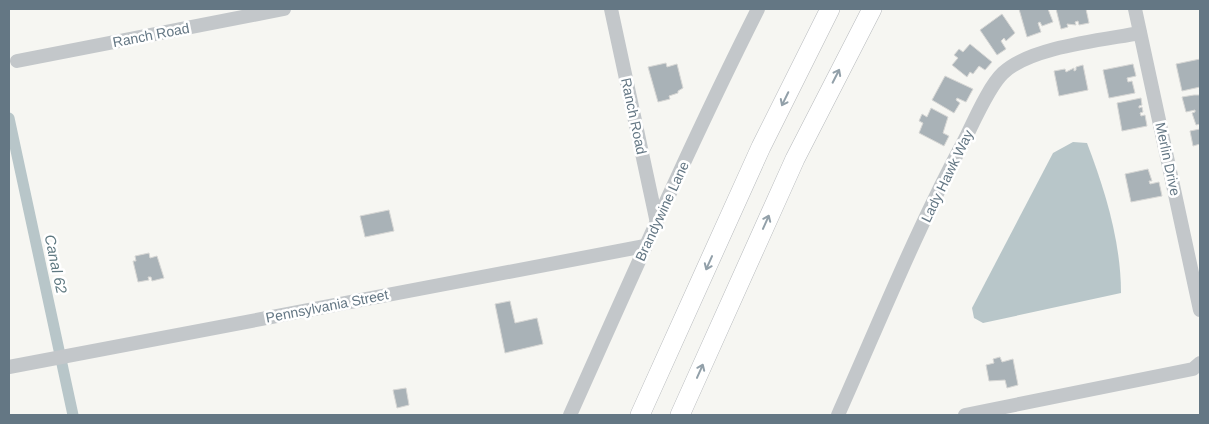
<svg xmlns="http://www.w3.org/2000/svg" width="1209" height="424" font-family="Arial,sans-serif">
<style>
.water{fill:#b8c6c9}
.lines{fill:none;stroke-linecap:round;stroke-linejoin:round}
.canal{stroke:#b8c6c9;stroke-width:11}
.building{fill:#a9b2b7;stroke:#d7d7d5}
.highway-casing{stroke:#b6b9bc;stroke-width:20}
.minor{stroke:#c3c7ca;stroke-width:14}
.highway{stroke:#fff;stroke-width:19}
.oneway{stroke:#92a0a9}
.labels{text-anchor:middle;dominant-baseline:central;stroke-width:5;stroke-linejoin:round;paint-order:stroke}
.street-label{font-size:14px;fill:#647784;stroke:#fff}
.water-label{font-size:15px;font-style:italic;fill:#5f7981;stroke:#fff}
</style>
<rect width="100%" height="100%" fill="#f6f6f2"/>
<path class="water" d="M1073 142 1087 143C1105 190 1121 242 1121 293L983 323 974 318 972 308 1053 153Z"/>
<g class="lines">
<polyline class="canal" points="9,118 73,415"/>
</g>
<g class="building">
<polygon points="1019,9 1048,9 1053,22 1042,26 1040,22 1038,23 1041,32 1027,37"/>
<polygon points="1056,9 1086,9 1089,23 1079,25 1078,21 1075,22 1076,25 1067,24 1068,27 1061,29"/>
<polygon points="1002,14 1015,33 1006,41 1004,38 1001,41 1006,49 997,55 980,30"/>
<polygon points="970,44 992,62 985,70 979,66 973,74 970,72 967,77 952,65 958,58 954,55 959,49 963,52"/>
<polygon points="1200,59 1200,87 1182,91 1176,64"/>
<polygon points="666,63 667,67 677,64 683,88 678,91 678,93 669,96 670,99 658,102 648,67"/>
<polygon points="1133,64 1136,76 1127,78 1128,82 1132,81 1135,93 1109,98 1103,70"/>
<polygon points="1083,65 1088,90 1059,96 1054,71 1065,69 1066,72 1074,68 1074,71 1076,70 1076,67"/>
<polygon points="945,76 973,89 966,102 957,98 956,100 960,103 954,113 932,100"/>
<polygon points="1194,95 1200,95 1200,124 1196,125 1192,113 1195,112 1195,110 1186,112 1182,97"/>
<polygon points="1141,98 1142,105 1139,106 1139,108 1142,107 1143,112 1140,113 1141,116 1145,115 1147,126 1122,131 1117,103"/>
<polygon points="931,108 948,117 943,133 949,136 944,146 919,133 923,123 919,121 922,114 927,117"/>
<polygon points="1200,129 1200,144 1193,146 1190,131"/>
<polygon points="1148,169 1152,181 1149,181 1150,184 1159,182 1162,196 1131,202 1125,174"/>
<polygon points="389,210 394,231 365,237 360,216"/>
<polygon points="149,253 150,258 157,256 164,278 152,281 151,277 148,277 149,280 138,282 133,261 136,261 135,256"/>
<polygon points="510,301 515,323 537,318 543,344 505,353 495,304"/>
<polygon points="1000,357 1002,362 1013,359 1018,385 1007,388 1005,380 989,381 986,365 994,363 993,359"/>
<polygon points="406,388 409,405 397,408 393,390"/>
</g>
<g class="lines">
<defs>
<g id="highway">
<polyline points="640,415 761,147 830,9"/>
<polyline points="680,415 795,159 872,9"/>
</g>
</defs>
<use href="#highway" class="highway-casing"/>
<g class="minor">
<polyline points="611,9 657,223"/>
<polyline points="1135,9 1200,310"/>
<polyline points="17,61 284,9"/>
<polyline points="9,367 645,246"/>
<path d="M570 415C631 279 691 142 758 9"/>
<path d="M838 415C879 323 917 228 965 139 974 121 989 86 1003 73 1030 47 1103 40 1140 33"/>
<polyline points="965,415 1193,369 1200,363"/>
</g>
<use href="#highway" class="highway"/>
</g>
<defs><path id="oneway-shaft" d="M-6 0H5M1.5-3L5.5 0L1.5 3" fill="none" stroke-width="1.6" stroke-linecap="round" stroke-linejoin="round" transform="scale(1.25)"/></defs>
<g class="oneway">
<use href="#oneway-shaft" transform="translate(836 76) rotate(-63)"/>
<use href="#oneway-shaft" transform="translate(785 99) rotate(116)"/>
<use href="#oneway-shaft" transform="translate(766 222) rotate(-66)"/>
<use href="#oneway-shaft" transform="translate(709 263) rotate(114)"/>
<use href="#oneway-shaft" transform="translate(700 371) rotate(-66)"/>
</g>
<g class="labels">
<g class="street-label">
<text transform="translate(151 35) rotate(-11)">Ranch Road</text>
<text transform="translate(634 116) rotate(78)">Ranch Road</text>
<text transform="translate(1168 159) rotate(78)">Merlin Drive</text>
<text transform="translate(947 176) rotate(-64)">Lady Hawk Way</text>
<text transform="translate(662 211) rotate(-65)">Brandywine Lane</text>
<text transform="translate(327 306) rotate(-11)">Pennsylvania Street</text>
</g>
<g class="water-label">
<text transform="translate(56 264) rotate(78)">Canal 62</text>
</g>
</g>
<rect width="1209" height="424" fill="none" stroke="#647784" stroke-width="20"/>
</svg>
